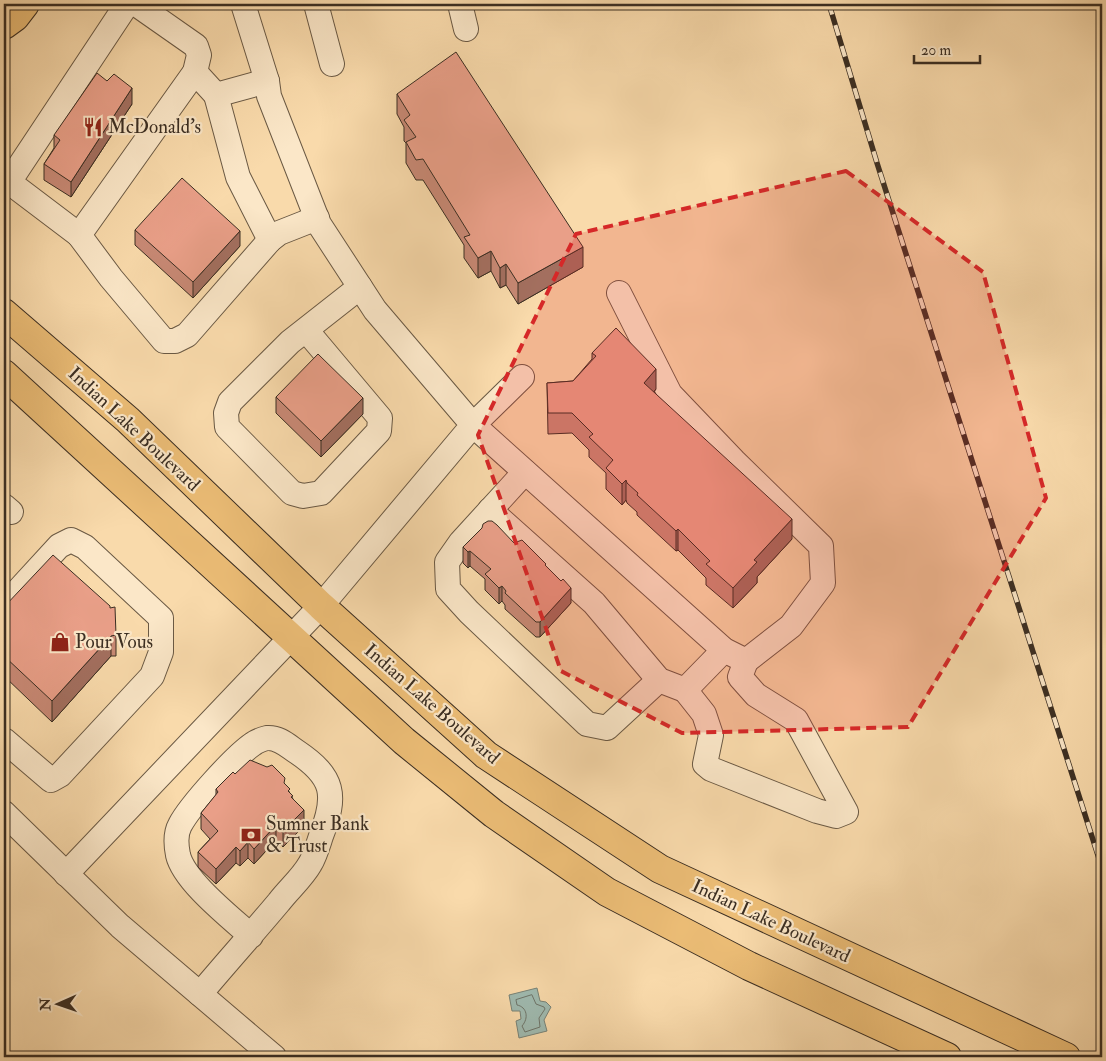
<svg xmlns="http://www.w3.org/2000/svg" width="1106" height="1061" font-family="'IM FELL Double Pica',serif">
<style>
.water{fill:#9fbab0;stroke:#778277}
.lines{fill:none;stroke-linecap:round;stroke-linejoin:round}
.shore{stroke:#6d7469;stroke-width:1}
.minor-casing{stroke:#6a5944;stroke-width:26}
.major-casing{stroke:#3b2e22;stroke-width:30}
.minor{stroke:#fbe7c8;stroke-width:24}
.major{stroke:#ecbd76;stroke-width:28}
.rail-casing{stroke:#3b2e22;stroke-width:5.5}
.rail{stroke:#fbe7c8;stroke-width:4;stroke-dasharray:11;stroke-linecap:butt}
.wall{fill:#c88975;stroke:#3b2e22}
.shaded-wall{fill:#a36f5f;stroke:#3b2e22}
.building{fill:#e99f88;stroke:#3b2e22}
.marked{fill:#d62828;fill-opacity:0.2;stroke:#d62828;stroke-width:4;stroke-dasharray:10 6;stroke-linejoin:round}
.labels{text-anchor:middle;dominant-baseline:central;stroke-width:4.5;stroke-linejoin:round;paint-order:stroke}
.poi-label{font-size:19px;fill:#3b2e22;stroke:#fbe7c8;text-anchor:start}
.street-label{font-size:19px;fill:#3b2e22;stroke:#fbe7c8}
</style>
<rect width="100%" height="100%" fill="#f9daab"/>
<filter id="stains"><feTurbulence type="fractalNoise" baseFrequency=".004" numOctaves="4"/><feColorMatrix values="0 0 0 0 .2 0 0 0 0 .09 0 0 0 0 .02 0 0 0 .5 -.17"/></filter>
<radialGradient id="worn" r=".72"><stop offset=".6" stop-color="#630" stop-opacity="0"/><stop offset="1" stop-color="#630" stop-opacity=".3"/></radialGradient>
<polygon class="water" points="537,988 540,1001 546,1002 551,1007 544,1020 547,1031 519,1038 516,1021 521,1019 520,1011 512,1011 509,995"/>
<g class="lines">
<path class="shore" d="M532 995 536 1004 544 1007 545 1009 539 1018 540 1027 525 1032 522 1026C529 1018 527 1007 517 1005L516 1000Z"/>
<defs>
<g id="minor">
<polyline points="127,4 9,182 79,235 195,72 216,95 267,81"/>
<polyline points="136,4 196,46 199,55 195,72"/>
<polyline points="316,4 332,64"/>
<polyline points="460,4 466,29"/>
<polyline points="216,95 238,177 270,240"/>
<polyline points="79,235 111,278 164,341 175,341 187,335 270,240 279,233 317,218"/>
<polyline points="306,330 380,418 379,431 321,493 303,496 292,493 227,427 226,413 230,402 290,342 360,287"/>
<polyline points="522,377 473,425 724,650 746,661 791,626 823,583 821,546 734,461 670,394 619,293"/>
<polyline points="525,472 461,542 447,562 448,589 469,612 587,724 607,728 659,680"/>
<polyline points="4,506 11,512"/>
<polyline points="490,510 594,603 659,680 685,690 724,650"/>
<polyline points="4,606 59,546 71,540 85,547 161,618 161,652 152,676 60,775 51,780 4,740"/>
<polyline points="685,690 704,714 711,735 705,764 711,769 817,811 836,816 846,812 796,720 756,695 740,677 746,661"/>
<polyline points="4,813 120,926 274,1057"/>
<polyline points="66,874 321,606 473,425 375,310 319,224 269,96 267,81 243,4"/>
<path d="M200 994C226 963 253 933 279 902 289 889 302 878 310 864 315 856 318 845 321 836 337 795 334 777 297 752 288 746 279 737 267 738 263 739 257 741 253 744 235 756 190 806 180 825 175 834 176 845 178 855 184 881 230 917 251 936"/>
</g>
<g id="major">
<polyline points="4,25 15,17 25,4"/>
<polyline points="4,313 128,420 321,606 486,755 660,869 1066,1057"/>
<polyline points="4,374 404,741 494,814 607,892 749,966 947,1057"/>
</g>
</defs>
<use href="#minor" class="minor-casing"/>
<use href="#major" class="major-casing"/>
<use href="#minor" class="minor"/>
<use href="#major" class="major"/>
<defs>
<polyline id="rail" points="829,4 877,163 1102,868"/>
</defs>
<use href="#rail" class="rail-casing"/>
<use href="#rail" class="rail"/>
</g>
<g class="wall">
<polygon points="397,94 583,267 518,304 506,285 500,288 491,271 478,278 464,258 464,245 423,180 416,180 406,163 406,143 404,141 404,127 397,114"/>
<polygon points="132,104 71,197 44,180 44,164 54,148 54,135"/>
<polygon points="135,230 240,246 193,298 135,245"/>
<polygon points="592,353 656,389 654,392 792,539 757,577 757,583 733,608 706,585 706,578 678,550 676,551 637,515 637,512 627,503 626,500 622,505 606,489 606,473 589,457 589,450 572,433 548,434 547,383 573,381 592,359"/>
<polygon points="276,397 363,414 321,457 276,413"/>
<polygon points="514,543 546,567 571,603 540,637 536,637 505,609 505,605 502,601 499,604 485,590 485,579 470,566 468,568 463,563 463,547"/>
<polygon points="4,607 116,635 116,656 111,656 52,722 4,676"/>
<polygon points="235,774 285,784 293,799 304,826 283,847 276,840 254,864 248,858 240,866 236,863 216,884 198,867 198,852 210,839 201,829 201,813 216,795 216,789"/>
</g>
<g class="shaded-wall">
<polygon points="132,88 132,104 71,197 71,182"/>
<polygon points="240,231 240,246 193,298 193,282"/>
<polygon points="583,247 583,267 518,304 518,283"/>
<polygon points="491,251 491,271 478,278 478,258"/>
<polygon points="506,264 506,285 500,288 500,268"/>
<polygon points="656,369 656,389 644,403 644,383"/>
<polygon points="363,398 363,414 321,457 321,441"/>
<polygon points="626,480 626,500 622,505 622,484"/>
<polygon points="792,519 792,539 757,577 757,583 733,608 733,588 754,560"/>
<polygon points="678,529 678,550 676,551 676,531"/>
<polygon points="470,551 470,566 468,568 468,552"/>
<polygon points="502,586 502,601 499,604 499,588"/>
<polygon points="571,588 571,603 540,637 540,622"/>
<polygon points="111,636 111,656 52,722 52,701"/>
<polygon points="304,810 304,826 283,847 283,831"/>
<polygon points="276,825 276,840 254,864 254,849"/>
<polygon points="248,842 248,858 240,866 240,851"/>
<polygon points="236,847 236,863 216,884 216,869"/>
</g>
<g class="building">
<polygon points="456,52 583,247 518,283 506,264 500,268 491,251 478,258 464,237 470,235 423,159 416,160 406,142 416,137 404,120 410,115 397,94"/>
<polygon points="97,73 107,81 114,74 132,88 71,182 44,164 60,140 54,135"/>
<polygon points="182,178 240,231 193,282 135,230"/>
<polygon points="616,328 656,369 644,383 792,519 754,560 757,562 733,588 706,564 710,561 678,529 676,531 637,495 638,493 627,483 626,480 622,484 606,468 613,460 589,437 593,434 572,413 548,413 547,383 573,381 596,356 592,353"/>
<polygon points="318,354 363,398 321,441 276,397"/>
<polygon points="488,521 492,521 497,525 514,543 522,540 546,564 545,565 561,581 563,579 571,588 540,622 536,622 505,593 506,591 502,586 499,588 485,574 491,569 470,551 468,552 463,547 482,528 483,524"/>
<polygon points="53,555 110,606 110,608 115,607 116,635 111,636 52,701 4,656 4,607"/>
<polygon points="250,760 267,767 272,765 285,778 284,783 290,789 288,791 293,796 291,797 304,810 283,831 276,825 254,849 248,842 240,851 236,847 216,869 198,852 218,831 201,813 218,792 216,789 233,772 235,774"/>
</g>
<path class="marked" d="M846 171 983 272 1046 498 908 727 682 733 561 671 478 435 576 234Z"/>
<defs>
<symbol id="restaurant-bare" viewBox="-9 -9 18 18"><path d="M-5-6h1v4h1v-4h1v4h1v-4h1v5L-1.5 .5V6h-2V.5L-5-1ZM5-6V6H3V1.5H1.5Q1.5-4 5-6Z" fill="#8f2418" stroke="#fbe7c8" stroke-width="2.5" paint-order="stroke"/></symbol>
<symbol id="shop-bare" viewBox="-9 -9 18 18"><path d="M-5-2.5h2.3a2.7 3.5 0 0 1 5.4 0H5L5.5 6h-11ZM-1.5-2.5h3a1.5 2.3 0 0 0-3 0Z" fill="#8f2418" stroke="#fbe7c8" stroke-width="2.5" paint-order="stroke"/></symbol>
<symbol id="bank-bare" viewBox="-9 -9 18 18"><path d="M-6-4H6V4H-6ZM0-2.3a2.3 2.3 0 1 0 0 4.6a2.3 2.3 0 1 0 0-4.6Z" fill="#8f2418" stroke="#fbe7c8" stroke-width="2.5" paint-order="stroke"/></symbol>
</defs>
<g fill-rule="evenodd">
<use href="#restaurant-bare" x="79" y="113" width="28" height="28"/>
<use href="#shop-bare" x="46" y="628" width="28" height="28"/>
<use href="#bank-bare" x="237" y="821" width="28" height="28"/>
</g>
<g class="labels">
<g class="poi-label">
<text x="108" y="127">McDonald's</text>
<text x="75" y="642">Pour Vous</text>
<text x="266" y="824">Sumner Bank<tspan x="266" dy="22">&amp; Trust</tspan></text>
</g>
<g class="street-label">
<text transform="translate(134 429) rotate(43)">Indian Lake Boulevard</text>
<text transform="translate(432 704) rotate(41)">Indian Lake Boulevard</text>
<text transform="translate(771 921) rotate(25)">Indian Lake Boulevard</text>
</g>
</g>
<rect width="1106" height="1061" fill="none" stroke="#f9daab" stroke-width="20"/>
<rect x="5" y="5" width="1096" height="1051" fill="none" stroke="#3b2e22" stroke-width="2.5"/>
<rect x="10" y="10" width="1086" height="1041" fill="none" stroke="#3b2e22"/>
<g transform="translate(58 1004) rotate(268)" stroke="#fbe7c8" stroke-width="4" paint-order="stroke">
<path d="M0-4L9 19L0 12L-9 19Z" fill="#3b2e22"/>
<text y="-8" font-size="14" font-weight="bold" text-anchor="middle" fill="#3b2e22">N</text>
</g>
<path d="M914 55v8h66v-8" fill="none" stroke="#3b2e22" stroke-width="2.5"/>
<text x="921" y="55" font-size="15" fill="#3b2e22" stroke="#fbe7c8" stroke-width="4" paint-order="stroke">20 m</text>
<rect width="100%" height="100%" filter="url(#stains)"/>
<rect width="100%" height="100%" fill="url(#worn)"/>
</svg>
